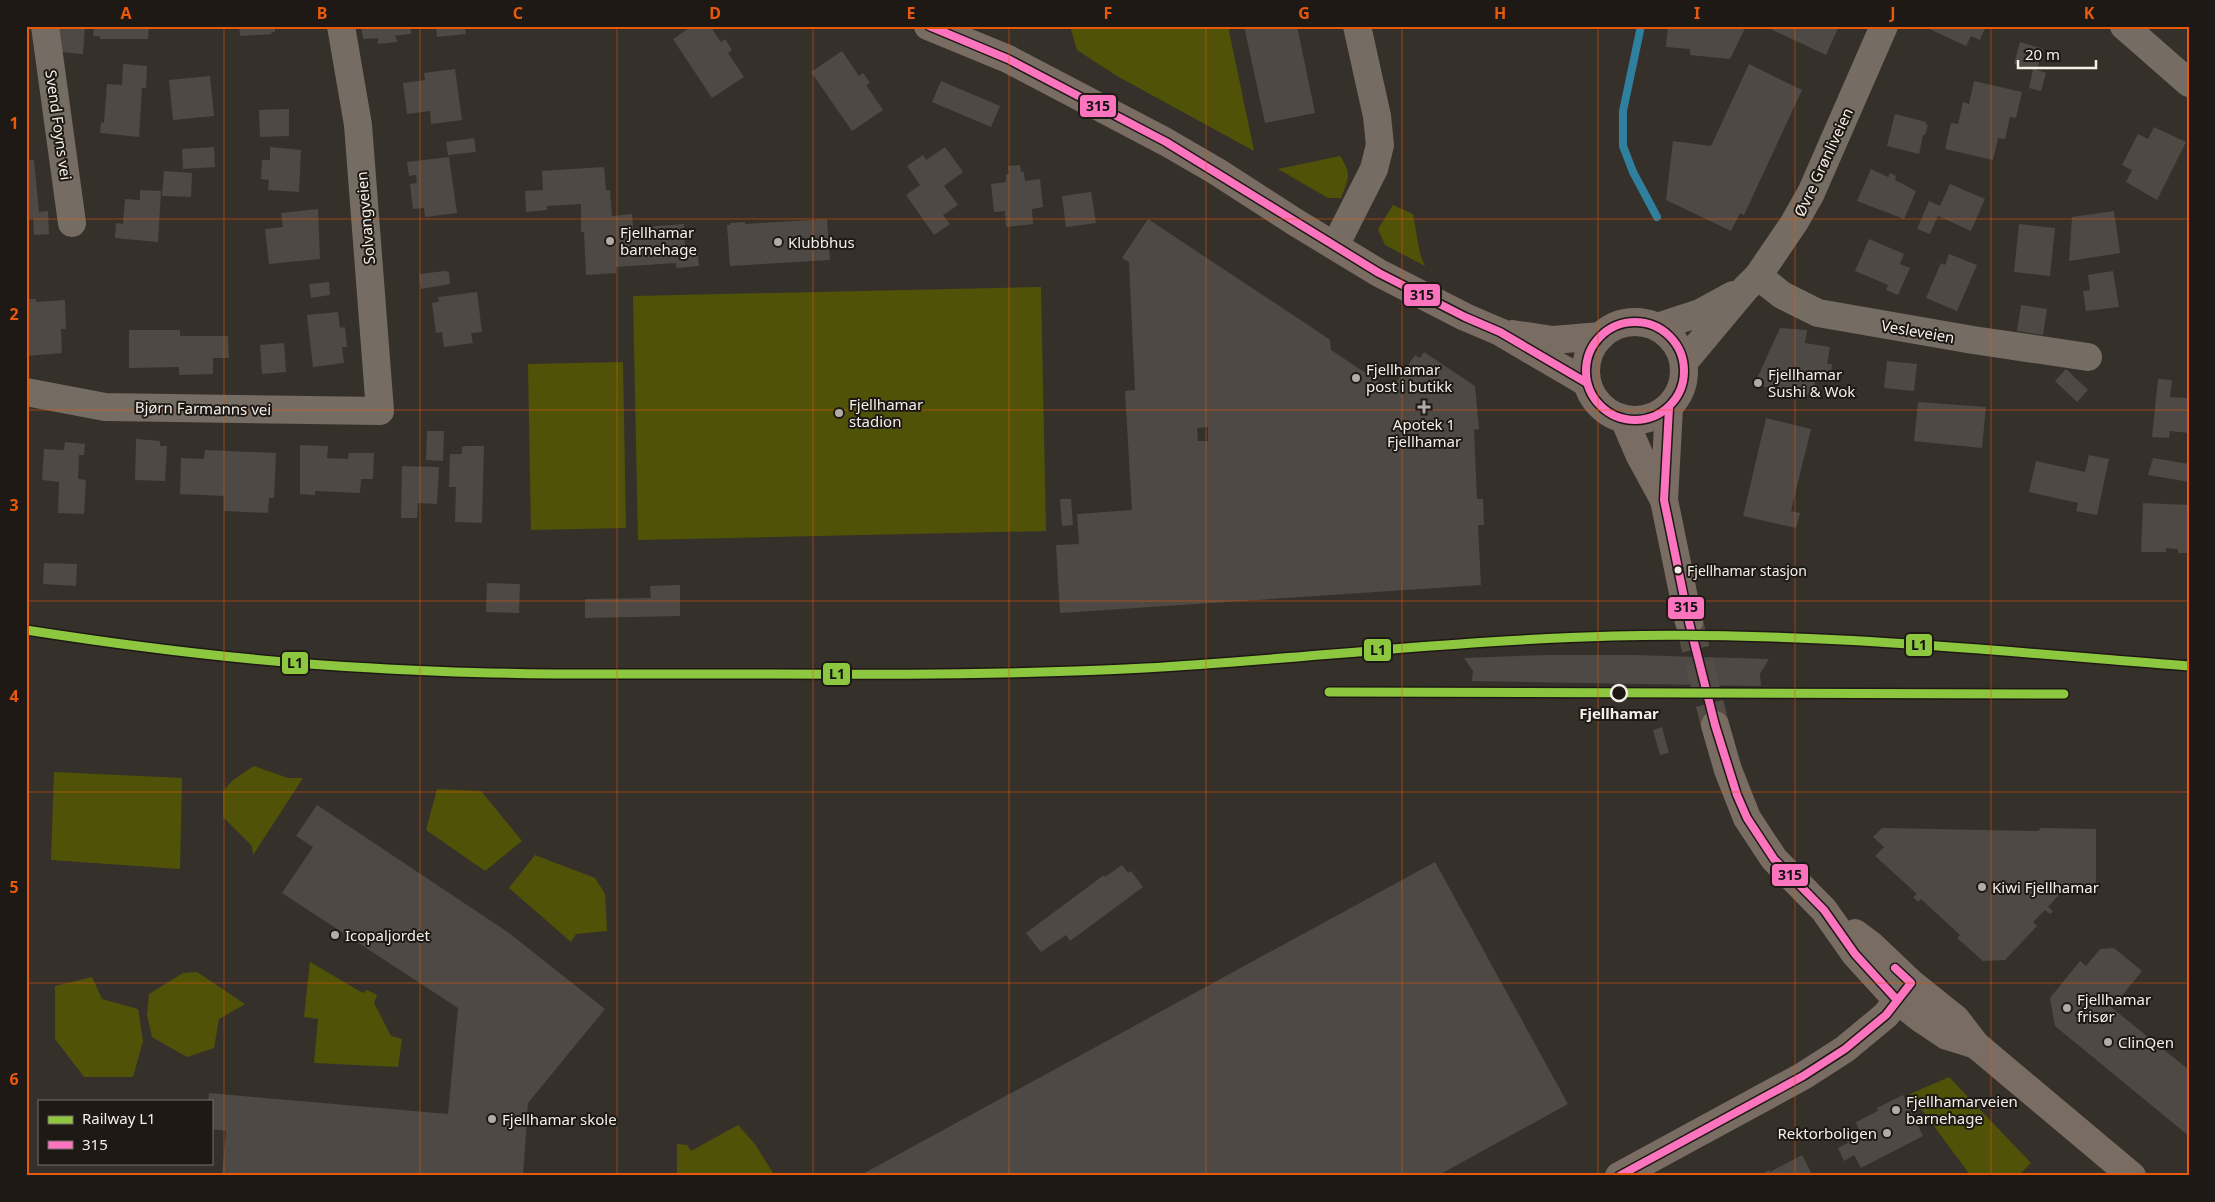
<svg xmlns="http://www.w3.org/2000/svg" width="2215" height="1202" font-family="'Noto Sans',sans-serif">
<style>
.green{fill:#505208}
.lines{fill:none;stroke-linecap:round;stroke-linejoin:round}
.stream{stroke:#2f809e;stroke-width:8}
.building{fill:#4e4944;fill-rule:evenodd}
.secondary-tunnel{stroke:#534d46;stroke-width:28;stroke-dasharray:28 14;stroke-linecap:butt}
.street{stroke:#756c63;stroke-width:28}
.secondary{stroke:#786c63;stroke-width:28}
.bus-1-casing{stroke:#1e1914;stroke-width:11}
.bus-1{stroke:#fc73be;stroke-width:8}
.rail-1-casing{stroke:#1e1914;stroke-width:12}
.rail-1{stroke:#8dc63f;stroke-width:9}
.grid{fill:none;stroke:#e8590c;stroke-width:1;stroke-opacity:0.55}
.poi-dot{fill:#b2aca6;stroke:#1e1914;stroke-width:2}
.bus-dot{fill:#f5efe8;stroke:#1e1914;stroke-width:2}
.stop-dot{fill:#1e1914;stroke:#f5efe8;stroke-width:2.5}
.labels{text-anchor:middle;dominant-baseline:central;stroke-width:4;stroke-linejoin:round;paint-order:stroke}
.bus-label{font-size:14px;fill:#f5efe8;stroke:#1e1914;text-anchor:start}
.street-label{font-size:15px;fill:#f5efe8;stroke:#1e1914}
.poi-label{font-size:15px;fill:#f5efe8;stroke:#1e1914;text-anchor:start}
.stop-label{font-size:15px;font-weight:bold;fill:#f5efe8;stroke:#1e1914}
.line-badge{stroke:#1e1914;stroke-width:2}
.pale-badge-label{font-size:14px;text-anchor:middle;font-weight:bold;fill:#111}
.neatline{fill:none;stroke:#e8590c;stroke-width:2}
.grid-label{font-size:16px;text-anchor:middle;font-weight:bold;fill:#e8590c}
</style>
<rect width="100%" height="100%" fill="#36302a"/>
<g class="green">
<polygon points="1070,26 1228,26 1254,151 1117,76 1077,50"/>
<path d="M1340 156C1352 175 1349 177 1341 198H1328L1278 169Z"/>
<polygon points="1393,205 1413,214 1420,254 1425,266 1385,245 1378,229"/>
<polygon points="1041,287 1046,531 638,540 633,296"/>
<polygon points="623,362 626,528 531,530 528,364"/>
<polygon points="254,766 288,778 303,778 253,855 252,846 223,817 223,791 233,780"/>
<polygon points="54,772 182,778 180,869 51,860"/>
<polygon points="437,789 481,791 522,841 485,871 426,830"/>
<polygon points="535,855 595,878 605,894 607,931 576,934 571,942 509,888"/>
<polygon points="310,962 363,993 367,990 377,995 374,1003 391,1036 402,1039 398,1067 314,1063 318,1019 304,1017"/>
<polygon points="197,972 245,1004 219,1019 214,1048 187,1057 152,1037 147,1015 149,994 183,973"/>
<polygon points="92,977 102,999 138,1009 143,1041 133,1077 84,1077 55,1039 55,986"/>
<polygon points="1949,1077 2031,1163 2018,1176 1971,1176 1910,1094"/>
<polygon points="738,1125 755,1144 775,1176 677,1176 677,1144 687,1145 691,1151"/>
</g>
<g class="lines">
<polyline class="stream" points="1641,26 1623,111 1623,146 1633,172 1657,217"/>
</g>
<g class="building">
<polygon points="59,26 85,26 83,54 58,52"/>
<polygon points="94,26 149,26 148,39 100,39 100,36 93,36"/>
<polygon points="239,26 275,26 275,32 271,32 272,34 240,36"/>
<polygon points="361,26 410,26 411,34 393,36 396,37 397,42 378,44 378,38 363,39"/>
<polygon points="436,26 465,26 466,34 437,37"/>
<polygon points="692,26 710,26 721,42 725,39 732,50 728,53 744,77 712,98 673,39"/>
<polygon points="1244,26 1297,26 1315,113 1265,123"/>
<polygon points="1668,26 1746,26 1730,59 1690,55 1690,49 1666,47"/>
<polygon points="1764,26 1839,26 1826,55"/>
<polygon points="1923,26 1986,26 1980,40 1971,36 1966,46"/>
<polygon points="2020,42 2043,49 2037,70 2046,73 2041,91 2029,88 2033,70 2014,64"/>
<polygon points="842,51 859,76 863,73 870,83 866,85 883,110 852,131 811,72"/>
<polygon points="123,64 147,66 146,88 142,88 139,137 100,133 101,122 104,123 107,84 122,85"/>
<polygon points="1749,64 1802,90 1744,215 1740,213 1731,231 1666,200 1673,141 1711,146"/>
<polygon points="455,69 462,120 431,124 430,111 407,114 403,83 425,80 424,73"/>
<polygon points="210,76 214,116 173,120 169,80"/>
<polygon points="941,81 1000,106 991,127 932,102"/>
<polygon points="1974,81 2022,92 2016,118 2010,117 2005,139 1998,138 1993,160 1945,149 1951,123 1958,124 1963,102 1969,104"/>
<polygon points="289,109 289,136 260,137 259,110"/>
<polygon points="1895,114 1926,122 1926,125 1928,125 1925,135 1923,135 1919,154 1887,146"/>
<polygon points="2154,127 2186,142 2157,200 2126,182 2132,170 2122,165 2138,134 2148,139"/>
<polygon points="474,138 476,152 448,155 446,142"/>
<polygon points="214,147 215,167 183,169 182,149"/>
<polygon points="270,147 301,150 299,192 268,190 269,180 261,179 262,160 270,160"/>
<polygon points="945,147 963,172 944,186 958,205 943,215 950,224 934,235 906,195 920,185 907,166 923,155 926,160"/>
<polygon points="449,157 457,213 425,217 424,208 413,209 410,184 417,183 416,175 409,176 407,162"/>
<polygon points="26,160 34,160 39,212 48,211 49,234 34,235 33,218 26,219"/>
<polygon points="1020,165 1021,172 1024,172 1025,181 1040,179 1043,207 1032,209 1033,224 1006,227 1005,211 994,212 991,184 1006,182 1006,174 1009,174 1008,166"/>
<polygon points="604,167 606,190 610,190 612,216 632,214 633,228 684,224 685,247 697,246 699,266 676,268 676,263 616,267 616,273 586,275 584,232 581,232 581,204 547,206 547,210 526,212 525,191 543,190 542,171"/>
<polygon points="1871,169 1888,177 1890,173 1896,176 1895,180 1916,191 1904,219 1857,201"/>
<polygon points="164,171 192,173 191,197 162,196"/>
<polygon points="1950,184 1985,199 1971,231 1938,216 1930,234 1917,229 1929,201 1940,206"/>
<polygon points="140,190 161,191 158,242 115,238 116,223 123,224 125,199 140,200"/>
<polygon points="1091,192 1096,223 1066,227 1062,196"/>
<polygon points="318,209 320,259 269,264 265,229 283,227 281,213"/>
<polygon points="2114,211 2120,253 2069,261 2072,217"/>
<polygon points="827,219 830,260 730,266 727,225 730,225 730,223 745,222 745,224"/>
<path d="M1148 219 1314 329 1330 340 1331 350 1391 390 1415 355 1420 358 1424 352 1475 386 1479 429 1474 430 1477 499H1483L1484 525H1478L1481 585 1060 613 1056 545 1079 544 1077 514 1132 510 1125 391 1135 390 1129 262 1122 258ZM1208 427V441H1198L1197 428Z"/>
<polygon points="2019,224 2055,228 2050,276 2014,272"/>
<polygon points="1869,239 1904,254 1900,264 1910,268 1898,295 1886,290 1888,285 1855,271"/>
<polygon points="1949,254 1977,265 1957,311 1926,298 1941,263 1945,265"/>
<polygon points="445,271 449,272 450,284 421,289 419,274"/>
<polygon points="2113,271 2119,307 2086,311 2083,291 2090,290 2088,275"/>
<polygon points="329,282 330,295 311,298 309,284"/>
<polygon points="477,292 482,332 471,333 473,343 444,347 442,332 436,333 432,303 439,302 438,297"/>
<polygon points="26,299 36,299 36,302 65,300 66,329 61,329 62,353 26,356"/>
<polygon points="2021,305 2047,309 2043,335 2017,331"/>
<polygon points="338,312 340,328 345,327 347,347 342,347 344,363 313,367 307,315"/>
<polygon points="1780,328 1807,330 1805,343 1830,347 1827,364 1832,364 1831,375 1816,375 1813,396 1754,385"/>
<polygon points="129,330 180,330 180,336 228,336 229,358 213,358 213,374 179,375 179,367 129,368"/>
<polygon points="284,343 286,372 262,374 260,345"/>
<polygon points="1887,361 1917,364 1914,391 1884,388"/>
<polygon points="2066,369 2088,390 2077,402 2055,381"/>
<polygon points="2158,379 2172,380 2170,397 2189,398 2189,433 2170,431 2169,438 2152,437"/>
<polygon points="1918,402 1986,407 1982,448 1914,441"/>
<polygon points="1766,418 1811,429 1791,511 1800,513 1796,528 1743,516"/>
<polygon points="427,431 444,431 443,461 426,460"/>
<polygon points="136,439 160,441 160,446 167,446 165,481 135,480"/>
<polygon points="65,442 85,444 84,455 79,455 78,479 86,480 84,514 58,513 59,482 42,480 44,449 64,450"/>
<polygon points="300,445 328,446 327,458 348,459 349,453 374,453 373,479 361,479 360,493 315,491 315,495 300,494"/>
<polygon points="465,446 484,446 482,523 455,522 456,487 449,487 450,454 462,454 462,447"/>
<polygon points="205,450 276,453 274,498 269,498 268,513 224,511 224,496 180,494 181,458 204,459"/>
<polygon points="2089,455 2109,459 2097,515 2076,511 2078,503 2029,492 2036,461 2085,472"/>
<polygon points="2153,458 2189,464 2189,482 2148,475"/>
<polygon points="402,466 439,467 437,504 418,503 417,518 401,518"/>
<polygon points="1060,499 1071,499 1073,525 1062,526"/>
<polygon points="2143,503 2189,505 2189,553 2178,553 2178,549 2166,548 2166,552 2141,552"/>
<polygon points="44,563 77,564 76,586 43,584"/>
<polygon points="487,583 520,584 519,613 486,612"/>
<polygon points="680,585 680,616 585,618 585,599 651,598 650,586"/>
<polygon points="1548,655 1633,655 1769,659 1760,674 1761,686 1472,681 1473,671 1464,658"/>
<polygon points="1662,727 1669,753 1660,755 1653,730"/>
<polygon points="317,805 509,933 605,1009 528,1103 523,1176 222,1176 226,1131 211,1129 211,1101 208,1101 209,1093 448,1114 458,1008 282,893 313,847 296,836"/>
<polygon points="1882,828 2038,831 2041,828 2096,829 2096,886 2094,886 2094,893 2090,893 2090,886 2066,887 2048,907 2053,911 2050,914 2045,910 2033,922 2037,926 2005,960 1983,961 1957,938 1960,935 1921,899 1918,902 1913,897 1917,894 1875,856 1884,847 1873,837"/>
<polygon points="1435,862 1568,1104 1437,1176 859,1176"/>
<polygon points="1122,865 1128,873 1131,871 1143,887 1070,941 1066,935 1041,952 1026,933 1104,875 1105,877"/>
<polygon points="2114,948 2142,971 2112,1008 2189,1070 2189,1136 2055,1026 2050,998 2080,961 2086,966 2100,949"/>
<polygon points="1903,1095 1923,1136 1861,1168 1854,1155 1844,1161 1838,1148 1848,1143 1845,1137 1859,1130 1856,1122 1878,1111 1877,1108"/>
<polygon points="1802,1155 1813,1176 1758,1176 1769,1170 1770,1172"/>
</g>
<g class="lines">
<polyline class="secondary-tunnel" points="1689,622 1715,725"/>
<g class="street">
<polyline points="45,26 72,223"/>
<polyline points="2124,26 2189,83"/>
<polyline points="1335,246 1374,169 1380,145 1377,116 1357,26"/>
<polyline points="1758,276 1782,295 1818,313 1973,340 2088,357"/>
<polyline points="1657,327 1700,313 1733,295"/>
<polyline points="1684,362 1745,289 1758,276 1794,223 1811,193 1884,26"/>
<polyline points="26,392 105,407 380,411 358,125 341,26"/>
</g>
<g class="secondary">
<polyline points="928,26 1008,59 1166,142 1216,171 1295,222 1379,273 1465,317 1500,332 1587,383"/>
<circle cx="1635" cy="371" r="49"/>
<polyline points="1512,334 1553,340 1601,336"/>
<polyline points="1669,408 1664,500 1689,622"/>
<polyline points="1624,419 1639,454 1664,500"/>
<polyline points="1715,725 1728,770 1747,818 1774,859 1824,910 1855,954 1897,1000 1920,1018 1947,1036 1976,1045"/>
<polyline points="1855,933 1871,945 1911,983 1956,1019 1976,1045 2132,1176"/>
<polyline points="1619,1176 1803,1076 1845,1049 1886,1015 1908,987"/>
</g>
<defs>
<g id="bus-1">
<polyline points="929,26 1008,59 1166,142 1379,273 1465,317 1500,332 1587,383"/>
<circle cx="1635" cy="371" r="49"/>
<polyline points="1669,408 1664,500 1689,622 1715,725 1737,795 1747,818 1774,859 1824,910 1855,954 1897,1000"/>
<polyline points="1619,1176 1803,1076 1845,1049 1886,1015 1911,983 1895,968"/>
</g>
</defs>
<use href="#bus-1" class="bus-1-casing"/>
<use href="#bus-1" class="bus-1"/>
<defs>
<g id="rail-1">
<path d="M26 630C141 648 256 662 372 668 481 675 590 674 699 674 848 674 997 676 1145 668 1301 659 1457 640 1613 636 1805 631 1997 651 2189 666"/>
<polyline points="1329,692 2064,694"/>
</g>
</defs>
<use href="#rail-1" class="rail-1-casing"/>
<use href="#rail-1" class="rail-1"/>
</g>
<path class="grid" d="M224 26V1176M420 26V1176M617 26V1176M813 26V1176M1009 26V1176M1206 26V1176M1402 26V1176M1598 26V1176M1795 26V1176M1991 26V1176M26 219H2189M26 410H2189M26 601H2189M26 792H2189M26 983H2189"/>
<g class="poi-dot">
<circle cx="610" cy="241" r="5"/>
<circle cx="778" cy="242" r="5"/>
<circle cx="1356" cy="378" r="5"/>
<circle cx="1758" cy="383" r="5"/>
<path d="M1421.5 399.5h5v5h5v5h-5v5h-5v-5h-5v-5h5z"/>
<circle cx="839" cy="413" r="5"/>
<circle cx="1982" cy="887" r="5"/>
<circle cx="335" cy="935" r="5"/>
<circle cx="2067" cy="1008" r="5"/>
<circle cx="2108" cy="1042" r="5"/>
<circle cx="1896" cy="1110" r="5"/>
<circle cx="492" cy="1119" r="5"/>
<circle cx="1887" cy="1133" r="5"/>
</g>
<circle class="bus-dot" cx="1678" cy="570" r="4.5"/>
<circle class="stop-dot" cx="1619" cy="693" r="8"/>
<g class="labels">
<g class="bus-label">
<text x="1687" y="570">Fjellhamar stasjon</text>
</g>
<g class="street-label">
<text transform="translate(59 125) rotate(82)">Svend Foyns vei</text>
<text transform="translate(1823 162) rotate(-65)">Øvre Grønliveien</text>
<text transform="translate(365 218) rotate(-95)">Solvangveien</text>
<text transform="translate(1918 331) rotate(10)">Vesleveien</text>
<text transform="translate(203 408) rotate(1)">Bjørn Farmanns vei</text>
</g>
<g class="poi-label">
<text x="620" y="232">Fjellhamar<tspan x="620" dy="17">barnehage</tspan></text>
<text x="788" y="242">Klubbhus</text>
<text x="1366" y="369">Fjellhamar<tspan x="1366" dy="17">post i butikk</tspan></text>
<text x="1768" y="374">Fjellhamar<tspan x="1768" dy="17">Sushi &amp; Wok</tspan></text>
<text x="849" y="404">Fjellhamar<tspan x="849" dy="17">stadion</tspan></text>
<text x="1424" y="424" text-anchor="middle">Apotek 1<tspan x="1424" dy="17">Fjellhamar</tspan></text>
<text x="1992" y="887">Kiwi Fjellhamar</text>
<text x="345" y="935">Icopaljordet</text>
<text x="2077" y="999">Fjellhamar<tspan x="2077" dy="17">frisør</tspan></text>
<text x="2118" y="1042">ClinQen</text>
<text x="1906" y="1101">Fjellhamarveien<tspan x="1906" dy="17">barnehage</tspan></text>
<text x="502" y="1119">Fjellhamar skole</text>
<text x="1877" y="1133" text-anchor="end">Rektorboligen</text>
</g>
<g class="stop-label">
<text x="1619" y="713">Fjellhamar</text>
</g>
</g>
<g class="line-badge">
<rect x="1079" y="94" width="38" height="24" rx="5" fill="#fc73be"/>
<rect x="1403" y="283" width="38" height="24" rx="5" fill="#fc73be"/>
<rect x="1667" y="596" width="38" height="24" rx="5" fill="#fc73be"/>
<rect x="1905" y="633" width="28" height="24" rx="5" fill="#8dc63f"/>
<rect x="1363" y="638" width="29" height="24" rx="5" fill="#8dc63f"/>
<rect x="281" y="651" width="28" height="24" rx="5" fill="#8dc63f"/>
<rect x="822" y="662" width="29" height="24" rx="5" fill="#8dc63f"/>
<rect x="1771" y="863" width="38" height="24" rx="5" fill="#fc73be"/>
</g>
<g class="pale-badge-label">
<text x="1098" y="111">315</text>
<text x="1422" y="300">315</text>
<text x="1686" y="612">315</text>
<text x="1919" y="650">L1</text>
<text x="1378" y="655">L1</text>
<text x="295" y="668">L1</text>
<text x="837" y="679">L1</text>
<text x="1790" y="880">315</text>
</g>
<rect width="2215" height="1202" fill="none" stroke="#1e1914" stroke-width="55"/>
<rect x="38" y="1100" width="175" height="65" fill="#1e1914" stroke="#746f69"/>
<rect x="48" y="1116" width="25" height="8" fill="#8dc63f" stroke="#746f69"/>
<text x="82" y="1124" font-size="15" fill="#f5efe8">Railway L1</text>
<rect x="48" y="1141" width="25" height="8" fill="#fc73be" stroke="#746f69"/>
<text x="82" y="1150" font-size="15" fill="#f5efe8">315</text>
<path d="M2018 60v8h78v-8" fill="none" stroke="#f5efe8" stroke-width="2.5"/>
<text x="2025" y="60" font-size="15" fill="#f5efe8" stroke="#1e1914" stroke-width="4" paint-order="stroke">20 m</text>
<rect x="28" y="28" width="2160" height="1146" class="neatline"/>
<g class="grid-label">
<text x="126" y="19">A</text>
<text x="322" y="19">B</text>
<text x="518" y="19">C</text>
<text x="715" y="19">D</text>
<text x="911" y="19">E</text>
<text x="1108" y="19">F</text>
<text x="1304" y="19">G</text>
<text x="1500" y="19">H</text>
<text x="1697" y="19">I</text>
<text x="1893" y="19">J</text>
<text x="2089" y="19">K</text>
<text x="14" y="129">1</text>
<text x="14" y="320">2</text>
<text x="14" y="511">3</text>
<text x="14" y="702">4</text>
<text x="14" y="893">5</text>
<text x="14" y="1085">6</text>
</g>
</svg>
